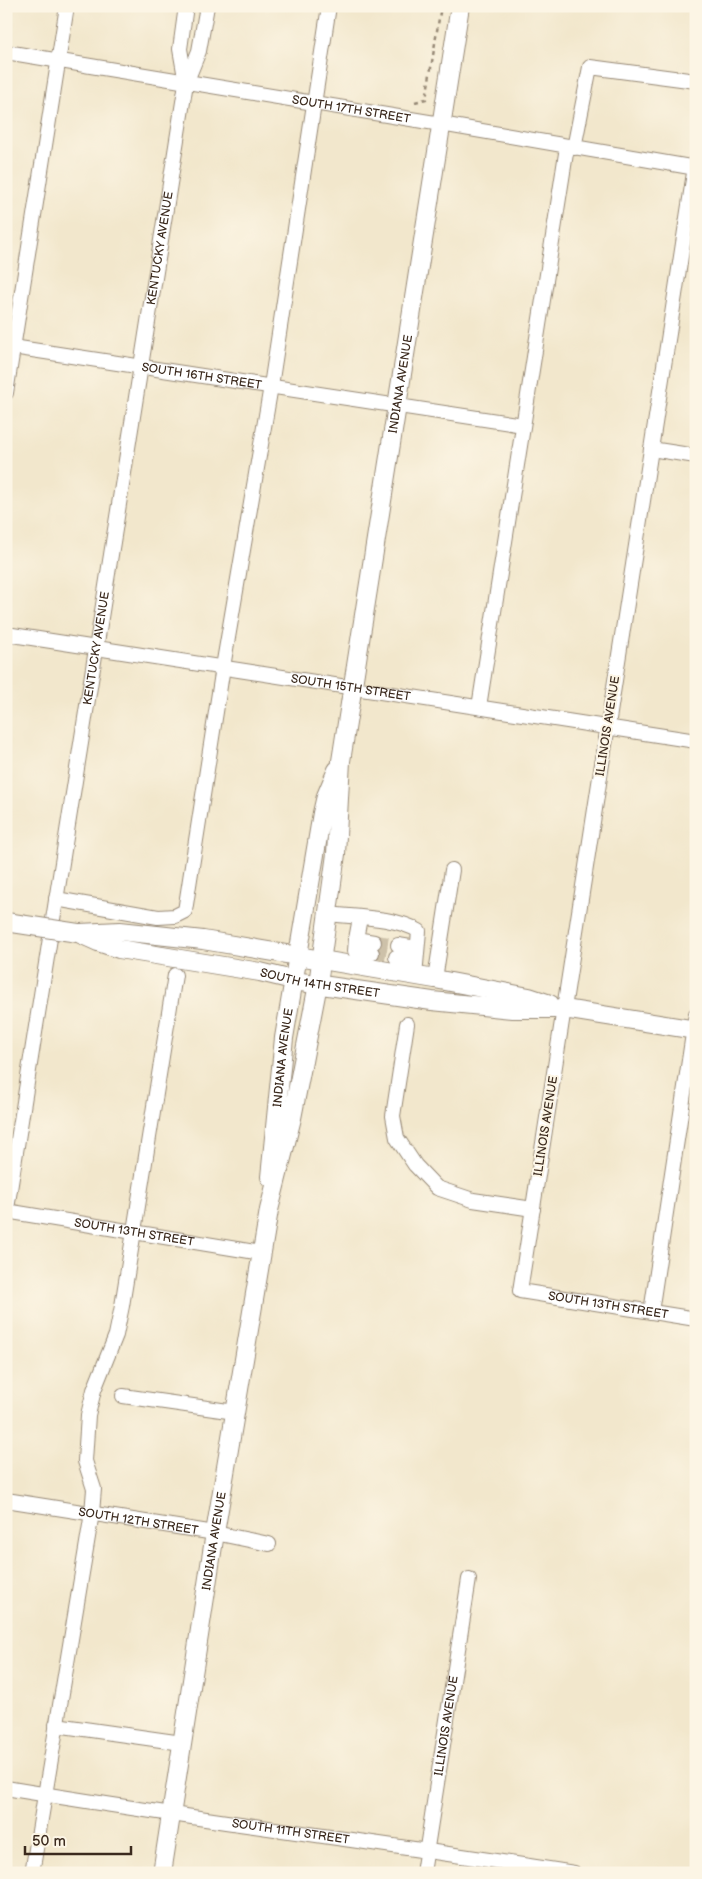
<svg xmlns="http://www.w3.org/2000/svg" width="702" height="1879" font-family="'Balsamiq Sans',sans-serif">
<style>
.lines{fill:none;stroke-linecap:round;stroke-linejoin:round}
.minor-tunnel{stroke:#cdc1a9;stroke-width:14;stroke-dasharray:14 7;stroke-linecap:butt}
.minor-casing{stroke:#968875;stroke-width:16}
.major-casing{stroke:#968875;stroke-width:20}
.path{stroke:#968875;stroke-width:2.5;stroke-dasharray:4 4;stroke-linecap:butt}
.minor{stroke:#fff;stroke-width:14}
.major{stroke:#fff;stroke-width:18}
.major-bridge-casing{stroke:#968875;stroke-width:20;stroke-linecap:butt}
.major-bridge{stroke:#fff;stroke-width:18}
.labels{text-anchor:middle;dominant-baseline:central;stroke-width:4;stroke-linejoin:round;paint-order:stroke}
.street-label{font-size:12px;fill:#3b2a1e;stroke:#fcf5e5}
</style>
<rect width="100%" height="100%" fill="#fcf5e5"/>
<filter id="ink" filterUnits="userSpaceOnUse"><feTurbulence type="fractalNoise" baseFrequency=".02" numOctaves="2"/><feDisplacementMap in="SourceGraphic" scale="10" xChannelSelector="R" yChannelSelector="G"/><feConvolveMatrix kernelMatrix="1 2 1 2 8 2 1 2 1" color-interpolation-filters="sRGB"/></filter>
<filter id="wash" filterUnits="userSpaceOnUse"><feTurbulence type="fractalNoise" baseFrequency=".0096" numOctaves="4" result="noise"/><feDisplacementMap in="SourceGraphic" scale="20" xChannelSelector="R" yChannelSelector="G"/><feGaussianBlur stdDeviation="1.12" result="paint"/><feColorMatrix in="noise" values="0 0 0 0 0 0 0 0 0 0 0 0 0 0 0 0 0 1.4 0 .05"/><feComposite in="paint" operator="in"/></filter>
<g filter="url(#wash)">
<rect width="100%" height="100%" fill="#f2e7cc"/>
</g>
<g filter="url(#ink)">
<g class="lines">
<g class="minor-tunnel">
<polyline points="374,942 398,945"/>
<polyline points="372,953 396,957"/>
</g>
<defs>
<g id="minor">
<polyline points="186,6 180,49 186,83"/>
<path id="s1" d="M6 52 441 124 696 168"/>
<polyline points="574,148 590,67 696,81"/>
<path id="s2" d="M696 160 520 1291 696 1319"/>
<path id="s3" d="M6 346 523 425"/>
<polyline points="6,393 67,6"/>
<polyline points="651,449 696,456"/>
<path id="s4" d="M6 634 696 741"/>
<polyline points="479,707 567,147"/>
<polyline points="56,899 158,917 175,916 185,911 223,667 271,386 329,6"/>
<path d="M328 914C355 917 396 917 419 931L415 976"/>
<polyline points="360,918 356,939 374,942"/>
<polyline points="356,939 355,951 372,953"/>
<polyline points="398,945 417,948"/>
<polyline points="396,957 416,960"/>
<polyline points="435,979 452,870"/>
<polyline points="407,1024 393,1116 397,1138 415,1165 437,1188 473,1200 533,1209"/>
<path id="s5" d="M6 1211 262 1253"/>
<path id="s6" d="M6 1215 186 83 199 51 207 6"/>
<polyline points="651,1312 696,1014"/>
<polyline points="123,1396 235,1412"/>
<path id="s7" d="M6 1500 215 1533 269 1544"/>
<polyline points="56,1725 182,1743"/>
<path id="s8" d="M6 1788C195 1820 385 1843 574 1873"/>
<polyline points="32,1873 92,1513 94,1489 85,1461 88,1415 94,1390 116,1335 122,1306 175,975"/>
<path id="s9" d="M423 1873 469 1579"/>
</g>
<g id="major">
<path id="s10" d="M78 933 98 942 119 949 260 972 301 982 432 1001 512 1009H564L696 1030"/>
<polyline points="80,933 120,931 203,940 435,979 529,997 550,1004"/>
<path id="s11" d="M270 1177 284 1038 322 813 326 796 337 770"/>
<path id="s12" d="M162 1873 215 1533 269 1210 292 1118 318 984 336 854 341 761 460 6"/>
</g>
</defs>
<use href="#minor" class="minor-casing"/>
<use href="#major" class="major-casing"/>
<polyline class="path" points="415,102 426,99 441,6"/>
<use href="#minor" class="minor"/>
<use href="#major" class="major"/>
<defs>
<polyline id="major-bridge" points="6,922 78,933"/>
</defs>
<use href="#major-bridge" class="major-bridge-casing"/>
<use href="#major-bridge" class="major-bridge"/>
</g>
</g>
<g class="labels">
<g class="street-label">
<text stroke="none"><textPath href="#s1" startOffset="350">SOUTH 17TH STREET</textPath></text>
<text stroke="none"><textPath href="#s6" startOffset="979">KENTUCKY AVENUE</textPath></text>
<text stroke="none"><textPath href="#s3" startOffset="198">SOUTH 16TH STREET</textPath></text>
<text stroke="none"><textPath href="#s12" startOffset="1509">INDIANA AVENUE</textPath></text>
<text stroke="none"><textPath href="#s6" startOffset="574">KENTUCKY AVENUE</textPath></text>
<text stroke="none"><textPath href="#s4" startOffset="349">SOUTH 15TH STREET</textPath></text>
<text transform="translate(608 726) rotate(-81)">ILLINOIS AVENUE</text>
<text stroke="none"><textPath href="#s10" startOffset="248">SOUTH 14TH STREET</textPath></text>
<text stroke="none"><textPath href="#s11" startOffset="120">INDIANA AVENUE</textPath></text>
<text transform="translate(546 1126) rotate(-81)">ILLINOIS AVENUE</text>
<text stroke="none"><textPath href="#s5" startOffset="130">SOUTH 13TH STREET</textPath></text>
<text stroke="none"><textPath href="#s2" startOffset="1234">SOUTH 13TH STREET</textPath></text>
<text stroke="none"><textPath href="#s7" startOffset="134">SOUTH 12TH STREET</textPath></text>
<text stroke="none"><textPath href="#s12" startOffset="336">INDIANA AVENUE</textPath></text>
<text stroke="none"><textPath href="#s9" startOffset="149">ILLINOIS AVENUE</textPath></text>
<text stroke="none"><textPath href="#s8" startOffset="288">SOUTH 11TH STREET</textPath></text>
</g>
</g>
<rect width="702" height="1879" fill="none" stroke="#fcf5e5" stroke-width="25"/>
<path d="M25 1846v8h106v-8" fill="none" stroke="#3b2a1e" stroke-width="2.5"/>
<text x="32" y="1846" font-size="15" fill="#3b2a1e" stroke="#fcf5e5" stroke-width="4" paint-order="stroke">50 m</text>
</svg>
